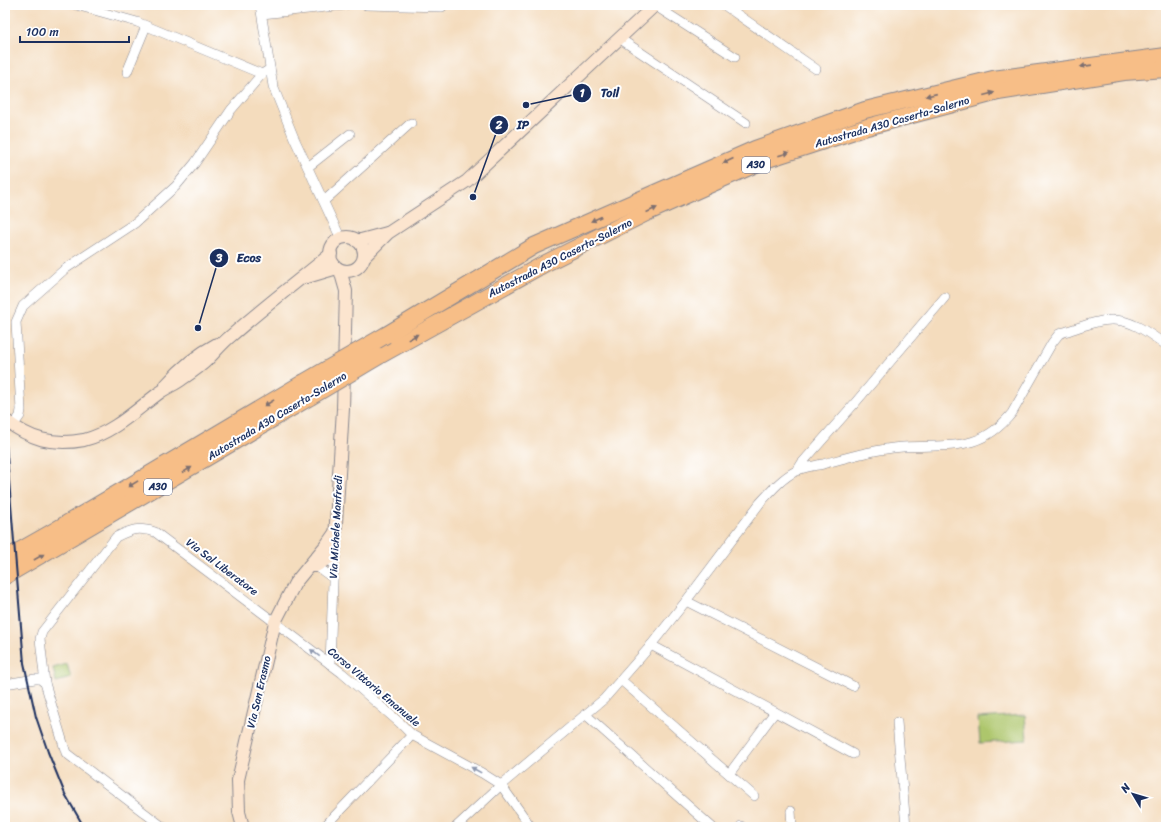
<svg xmlns="http://www.w3.org/2000/svg" width="1171" height="832" font-family="Sriracha,sans-serif">
<style>
.green{fill:#adc66c;stroke:#647a65}
.lines{fill:none;stroke-linecap:round;stroke-linejoin:round}
.minor-casing{stroke:#88868e;stroke-width:10}
.secondary-casing{stroke:#88868e;stroke-width:14}
.motorway-casing{stroke:#88868e;stroke-width:18}
.minor{stroke:#fff;stroke-width:9}
.secondary{stroke:#fce5cf;stroke-width:12}
.motorway{stroke:#f7be87;stroke-width:16}
.rail{stroke:#1b2f5e;stroke-width:2}
.motorway-bridge-casing{stroke:#88868e;stroke-width:18;stroke-linecap:butt}
.motorway-bridge{stroke:#f7be87;stroke-width:16}
.oneway{fill:#7e6f70}
.oneway2{fill:#8d97ae}
.labels{text-anchor:middle;dominant-baseline:central;stroke-width:4;stroke-linejoin:round;paint-order:stroke}
.shield{fill:#fff;stroke:#5f6d8e;stroke-width:1}
.shield-label{font-size:10px;font-weight:bold;fill:#1b2f5e}
.street-label{font-size:11px;fill:#1b2f5e;stroke:#fff}
.leader{fill:none;stroke:#1b2f5e;stroke-width:1.5}
.callout-dot{fill:#1b2f5e;stroke:#fff;stroke-width:1.5}
.mark-label{font-size:12px;text-anchor:middle;font-weight:bold;fill:#fff}
.callout-label{font-size:12px;text-anchor:middle;font-weight:bold;fill:#1b2f5e;stroke:#fff;stroke-width:4;stroke-linejoin:round;paint-order:stroke}
</style>
<rect width="100%" height="100%" fill="#fff"/>
<filter id="ink" filterUnits="userSpaceOnUse"><feTurbulence type="fractalNoise" baseFrequency=".025" numOctaves="2"/><feDisplacementMap in="SourceGraphic" scale="8" xChannelSelector="R" yChannelSelector="G"/><feConvolveMatrix kernelMatrix="1 2 1 2 8 2 1 2 1" color-interpolation-filters="sRGB"/></filter>
<filter id="wash" filterUnits="userSpaceOnUse"><feTurbulence type="fractalNoise" baseFrequency=".012" numOctaves="4" result="noise"/><feDisplacementMap in="SourceGraphic" scale="16" xChannelSelector="R" yChannelSelector="G"/><feGaussianBlur stdDeviation="0.9" result="paint"/><feColorMatrix in="noise" values="0 0 0 0 0 0 0 0 0 0 0 0 0 0 0 0 0 1.4 0 .05"/><feComposite in="paint" operator="in"/></filter>
<g filter="url(#wash)">
<rect width="100%" height="100%" fill="#f4dcbd"/>
<g class="green">
<polygon points="67,664 71,678 56,682 53,668"/>
<polygon points="1025,715 1027,740 980,743 978,718"/>
</g>
</g>
<g filter="url(#ink)">
<g class="lines">
<defs>
<g id="minor">
<polyline points="76,5 137,22 262,74"/>
<polyline points="260,5 273,86 294,138 341,239"/>
<polyline points="366,5 442,7"/>
<polyline points="654,5 735,57"/>
<polyline points="724,5 816,69"/>
<polyline points="5,6 5,5"/>
<polyline points="262,14 345,5"/>
<polyline points="619,38 746,123"/>
<polyline points="127,72 146,26"/>
<polyline points="308,167 350,134"/>
<polyline points="324,201 411,123"/>
<polyline points="13,426 20,416 21,410 16,322 23,306 65,269 135,223 176,186 195,163 231,110 262,74 270,69"/>
<polyline points="797,471 802,463 855,403 945,297"/>
<polyline points="316,566 333,578"/>
<polyline points="686,601 853,686"/>
<polyline points="651,645 853,754"/>
<polyline points="330,664 334,555 330,554"/>
<polyline points="621,680 754,796"/>
<path d="M45 683 40 639 42 632 116 537C132 529 138 527 155 532L342 673 400 723 412 735 482 773 501 785 531 827"/>
<polyline points="5,684 35,679 40,679 45,683 66,753 163,827"/>
<polyline points="585,714 712,827"/>
<polyline points="897,722 906,827"/>
<polyline points="729,774 775,712"/>
<polyline points="791,811 792,827"/>
<polyline points="741,826 741,827"/>
<polyline points="324,827 412,735"/>
<path d="M456 827 501 785 604 699 647 650 686 601 760 503C771 491 782 478 796 471 804 467 814 466 823 464 849 457 876 449 903 447 948 444 980 453 1012 413L1052 343 1059 334 1064 332C1078 328 1099 319 1113 320 1133 320 1150 334 1166 345"/>
</g>
<g id="secondary">
<circle cx="347" cy="254" r="17"/>
<polyline points="357,241 387,233"/>
<polyline points="364,257 388,233 467,181 655,5"/>
<polyline points="307,277 337,268"/>
<path d="M166 385C180 369 198 354 217 344"/>
<path d="M5 420C30 439 52 446 84 440 113 433 136 410 159 393 166 388 175 384 182 379 191 373 201 366 208 359 216 351 223 342 232 335 264 307 298 281 331 254"/>
<polyline points="309,566 316,566 334,555 343,409 346,291 340,270"/>
<polyline points="243,827 239,812 238,780 275,622 295,583 327,544 334,534"/>
</g>
<g id="motorway">
<polyline points="386,335 534,246 755,149 865,110 993,79 1166,56"/>
<polyline points="379,356 546,263 646,213 765,160 867,127 998,92 1124,72 1166,69"/>
<polyline points="5,559 49,534 303,383"/>
<polyline points="5,576 310,397"/>
</g>
</defs>
<use href="#minor" class="minor-casing"/>
<use href="#secondary" class="secondary-casing"/>
<use href="#motorway" class="motorway-casing"/>
<use href="#minor" class="minor"/>
<use href="#secondary" class="secondary"/>
<use href="#motorway" class="motorway"/>
<polyline class="rail" points="5,432 24,663 36,717 48,752 65,794 84,827"/>
<defs>
<g id="motorway-bridge">
<polyline points="303,383 386,335"/>
<polyline points="310,397 379,356"/>
</g>
</defs>
<use href="#motorway-bridge" class="motorway-bridge-casing"/>
<use href="#motorway-bridge" class="motorway-bridge"/>
</g>
<defs><path id="oneway-solid" d="M-6-.8H1V-3.2L6.5 0L1 3.2V.8H-6Z"/></defs>
<g class="oneway">
<use href="#oneway-solid" transform="translate(1086 66) rotate(172)"/>
<use href="#oneway-solid" transform="translate(989 94) rotate(-15)"/>
<use href="#oneway-solid" transform="translate(931 95) rotate(167)"/>
<use href="#oneway-solid" transform="translate(784 154) rotate(-18)"/>
<use href="#oneway-solid" transform="translate(728 161) rotate(156)"/>
<use href="#oneway-solid" transform="translate(652 210) rotate(-24)"/>
<use href="#oneway-solid" transform="translate(596 219) rotate(156)"/>
<use href="#oneway-solid" transform="translate(413 337) rotate(-29)"/>
<use href="#oneway-solid" transform="translate(269 403) rotate(149)"/>
<use href="#oneway-solid" transform="translate(187 470) rotate(-31)"/>
<use href="#oneway-solid" transform="translate(133 484) rotate(149)"/>
<use href="#oneway-solid" transform="translate(39 557) rotate(-30)"/>
</g>
<g class="oneway2">
<use href="#oneway-solid" transform="translate(315 653) rotate(-142)"/>
<use href="#oneway-solid" transform="translate(476 770) rotate(-151)"/>
</g>
</g>
<g class="labels">
<g class="shield">
<rect x="742" y="157" width="28" height="16" rx="3"/>
<rect x="144" y="479" width="28" height="16" rx="3"/>
</g>
<g class="shield-label">
<text x="756" y="165">A30</text>
<text x="158" y="487">A30</text>
</g>
<g class="street-label">
<text transform="translate(892 122) rotate(-16)">Autostrada A30 Caserta-Salerno</text>
<text transform="translate(560 258) rotate(-27)">Autostrada A30 Caserta-Salerno</text>
<text transform="translate(277 416) rotate(-31)">Autostrada A30 Caserta-Salerno</text>
<text transform="translate(336 527) rotate(-87)">Via Michele Manfredi</text>
<text transform="translate(222 567) rotate(37)">Via Sal Liberatore</text>
<text transform="translate(374 687) rotate(40)">Corso Vittorio Emanuele</text>
<text transform="translate(259 692) rotate(-77)">Via San Erasmo</text>
</g>
</g>
<path class="leader" d="M526 105L582 93M473 197L499 125M198 328L219 258"/>
<g class="callout-dot">
<circle cx="526" cy="105" r="4"/>
<circle cx="473" cy="197" r="4"/>
<circle cx="198" cy="328" r="4"/>
<circle cx="582" cy="93" r="10"/>
<circle cx="499" cy="125" r="10"/>
<circle cx="219" cy="258" r="10"/>
</g>
<g class="mark-label">
<text x="582" y="97">1</text>
<text x="499" y="129">2</text>
<text x="219" y="262">3</text>
</g>
<g class="callout-label">
<text x="610" y="97">Toil</text>
<text x="523" y="129">IP</text>
<text x="249" y="262">Ecos</text>
</g>
<rect width="1171" height="832" fill="none" stroke="#fff" stroke-width="20"/>
<g transform="translate(1133 794) rotate(308)" stroke="#ffffff" stroke-width="3" paint-order="stroke">
<path d="M0-3L7 15L0 10L-7 15Z" fill="#1b2f5e"/>
<text y="-6" font-size="11" font-weight="bold" text-anchor="middle" fill="#1b2f5e">N</text>
</g>
<path d="M20 36v6h109v-6" fill="none" stroke="#1b2f5e" stroke-width="2"/>
<text x="26" y="36" font-size="12" fill="#1b2f5e" stroke="#ffffff" stroke-width="3" paint-order="stroke">100 m</text>
</svg>
